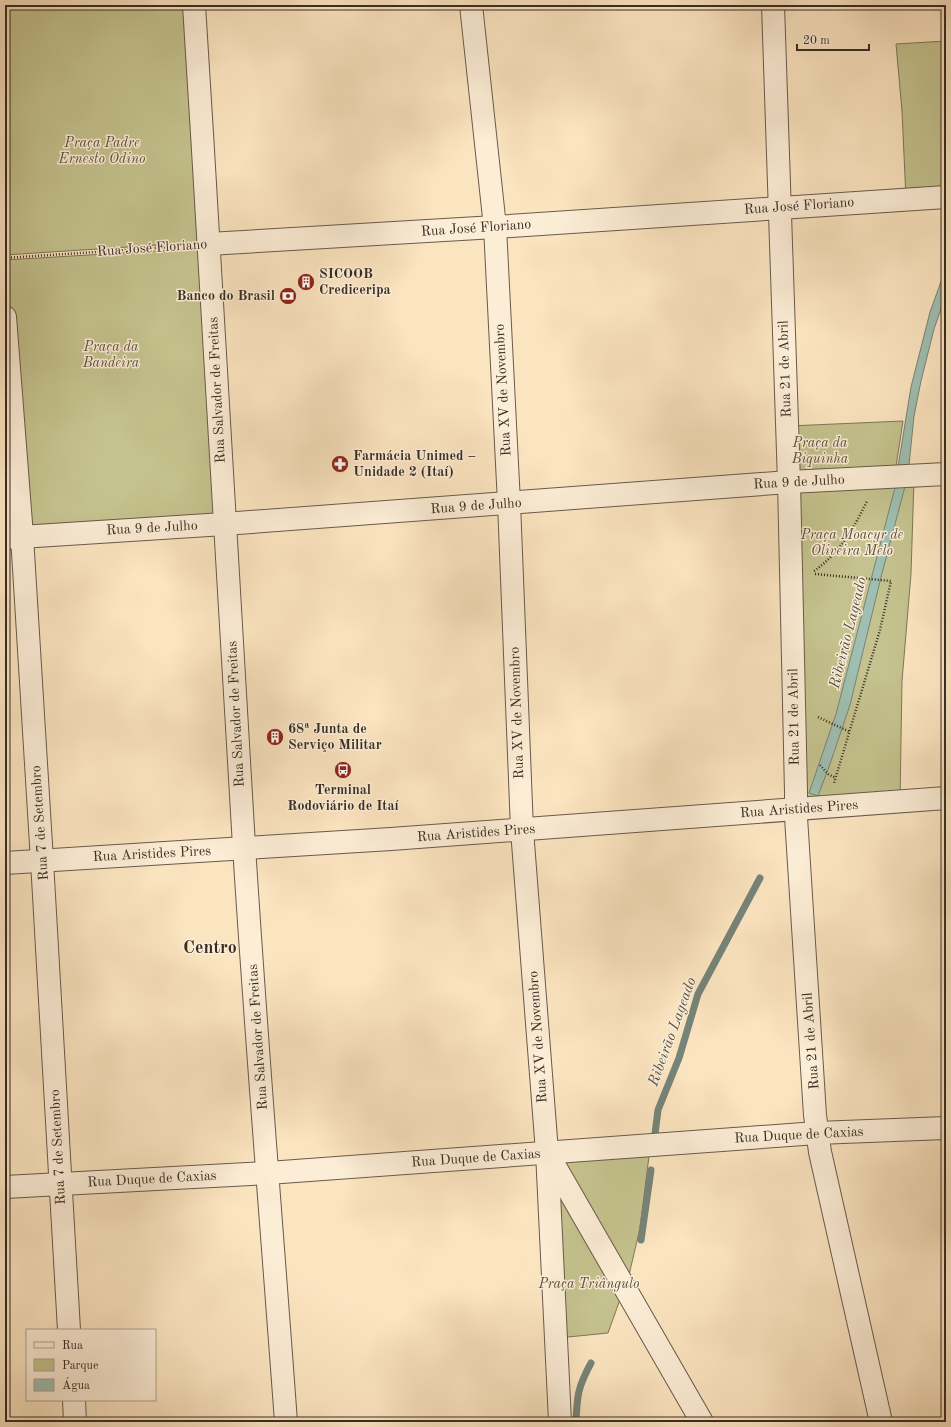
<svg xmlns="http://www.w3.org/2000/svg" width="951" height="1427" font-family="'Old Standard TT',serif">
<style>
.green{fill:#c4c28e;stroke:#7e7759}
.water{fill:#9fbfb2;stroke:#768479}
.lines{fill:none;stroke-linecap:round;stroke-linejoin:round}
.stream{stroke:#768479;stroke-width:7}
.street-casing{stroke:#695a4b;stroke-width:24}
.path{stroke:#382c24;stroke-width:2.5;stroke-dasharray:1 2;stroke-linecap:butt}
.street{stroke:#fcedd6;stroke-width:22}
.labels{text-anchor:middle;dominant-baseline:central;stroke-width:3;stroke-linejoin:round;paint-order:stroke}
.park-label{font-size:14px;font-style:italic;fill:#5b523e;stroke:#fcedd6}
.street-label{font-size:14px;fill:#382c24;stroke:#fcedd6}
.poi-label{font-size:14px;font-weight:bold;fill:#382c24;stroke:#fcedd6;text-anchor:start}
.water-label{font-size:15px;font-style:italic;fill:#525148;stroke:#fcedd6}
.district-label{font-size:18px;font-weight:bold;fill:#382c24;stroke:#fcedd6}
</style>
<rect width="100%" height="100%" fill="#fbe4c0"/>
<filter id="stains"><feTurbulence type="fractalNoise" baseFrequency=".005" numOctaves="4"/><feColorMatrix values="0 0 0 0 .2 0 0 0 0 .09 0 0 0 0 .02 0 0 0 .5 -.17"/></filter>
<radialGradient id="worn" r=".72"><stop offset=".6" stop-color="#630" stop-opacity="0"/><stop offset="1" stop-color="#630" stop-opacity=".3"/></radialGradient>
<g class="green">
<polygon points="5,5 191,5 205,242 5,255"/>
<polygon points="946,41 946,197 906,199 902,111 896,44"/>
<polygon points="205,248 219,519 24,532 5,277 5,260"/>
<polygon points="903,421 895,473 790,480 789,426"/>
<polygon points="914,479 911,574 902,681 900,800 798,808 791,486"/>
<polygon points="650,1148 640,1228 629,1275 550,1154"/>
<polygon points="549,1161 627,1280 608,1333 558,1338"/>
</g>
<polygon class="water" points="946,268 946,295 934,329 921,381 914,416 908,475 881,577 850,705 830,764 818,796 809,793 836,714 898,476 898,467 911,387 930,312"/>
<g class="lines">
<g class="stream">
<polyline points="655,1134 658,1110 679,1058 698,994 760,878"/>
<polyline points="641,1240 651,1170"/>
<path d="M576 1422C577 1395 578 1387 591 1363"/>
</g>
<defs>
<g id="street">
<path d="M194 5C212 285 226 565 244 846 256 1038 272 1230 286 1422"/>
<polyline points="471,5 495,227 509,503 522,830 547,1152 560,1422"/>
<polyline points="773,5 789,482 796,792 796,817 815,1115 820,1152 881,1422"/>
<polyline points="209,244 495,227 946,197"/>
<polyline points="5,317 22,536 42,861 69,1330"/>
<polyline points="5,538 224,524 789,482 946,474"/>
<polyline points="5,863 391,839 946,798"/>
<polyline points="549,1156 702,1422"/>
<polyline points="5,1187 268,1173 817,1133 946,1128"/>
<polyline points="74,1400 75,1422"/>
</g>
</defs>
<use href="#street" class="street-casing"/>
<g class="path">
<polyline points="5,258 186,246"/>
<path d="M814 571C839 554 854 528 867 501"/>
<polyline points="815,574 891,581 880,630 834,783"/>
<polyline points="818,717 850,732"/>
<polyline points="820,765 828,774 836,778"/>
</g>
<use href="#street" class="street"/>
</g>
<defs>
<symbol id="building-disc" viewBox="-11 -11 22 22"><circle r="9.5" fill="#8f2418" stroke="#fcedd6"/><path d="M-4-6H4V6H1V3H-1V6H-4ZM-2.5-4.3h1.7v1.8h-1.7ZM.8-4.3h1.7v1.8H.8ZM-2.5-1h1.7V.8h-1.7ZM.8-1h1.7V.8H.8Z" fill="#fff"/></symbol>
<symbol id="bank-disc" viewBox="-11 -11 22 22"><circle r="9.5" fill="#8f2418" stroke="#fcedd6"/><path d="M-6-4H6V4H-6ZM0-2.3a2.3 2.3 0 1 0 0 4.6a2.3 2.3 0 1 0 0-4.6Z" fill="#fff"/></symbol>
<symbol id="pharmacy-disc" viewBox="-11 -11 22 22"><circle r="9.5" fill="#8f2418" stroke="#fcedd6"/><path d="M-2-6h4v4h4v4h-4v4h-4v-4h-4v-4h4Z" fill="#fff"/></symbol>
<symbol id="bus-disc" viewBox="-11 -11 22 22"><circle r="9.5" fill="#8f2418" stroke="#fcedd6"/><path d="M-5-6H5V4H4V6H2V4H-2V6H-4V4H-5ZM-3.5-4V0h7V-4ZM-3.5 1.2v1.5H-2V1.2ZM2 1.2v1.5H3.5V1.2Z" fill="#fff"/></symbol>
</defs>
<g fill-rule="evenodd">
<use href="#building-disc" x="296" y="272" width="20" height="20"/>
<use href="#bank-disc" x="278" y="286" width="20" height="20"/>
<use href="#pharmacy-disc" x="330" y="454" width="20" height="20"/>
<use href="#building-disc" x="265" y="727" width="20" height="20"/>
<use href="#bus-disc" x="333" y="760" width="20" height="20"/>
</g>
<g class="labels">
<g class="park-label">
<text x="102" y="143">Praça Padre<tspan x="102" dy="16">Ernesto Odino</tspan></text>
<text x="111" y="347">Praça da<tspan x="111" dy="16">Bandeira</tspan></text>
<text x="820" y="443">Praça da<tspan x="820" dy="16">Biquinha</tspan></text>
<text x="852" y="535">Praça Moacyr de<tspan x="852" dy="16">Oliveira Melo</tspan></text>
<text x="589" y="1284">Praça Triângulo</text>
</g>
<g class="street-label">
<text transform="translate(799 206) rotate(-4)">Rua José Floriano</text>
<text transform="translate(476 228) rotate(-4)">Rua José Floriano</text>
<text transform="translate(152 248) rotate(-4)">Rua José Floriano</text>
<text transform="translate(785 369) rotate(-92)">Rua 21 de Abril</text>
<text transform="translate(217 390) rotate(-93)">Rua Salvador de Freitas</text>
<text transform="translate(503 390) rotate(-93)">Rua XV de Novembro</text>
<text transform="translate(799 482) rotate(-3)">Rua 9 de Julho</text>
<text transform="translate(476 506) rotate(-4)">Rua 9 de Julho</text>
<text transform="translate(152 528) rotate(-3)">Rua 9 de Julho</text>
<text transform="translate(517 713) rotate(-92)">Rua XV de Novembro</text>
<text transform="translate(236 714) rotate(-93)">Rua Salvador de Freitas</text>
<text transform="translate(794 717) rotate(-91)">Rua 21 de Abril</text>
<text transform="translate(799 809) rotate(-4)">Rua Aristides Pires</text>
<text transform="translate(40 823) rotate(-94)">Rua 7 de Setembro</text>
<text transform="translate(476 833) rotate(-4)">Rua Aristides Pires</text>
<text transform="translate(152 854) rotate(-3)">Rua Aristides Pires</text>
<text transform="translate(258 1037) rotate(-94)">Rua Salvador de Freitas</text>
<text transform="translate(538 1037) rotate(-94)">Rua XV de Novembro</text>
<text transform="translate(811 1041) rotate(-94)">Rua 21 de Abril</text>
<text transform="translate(799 1135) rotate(-3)">Rua Duque de Caxias</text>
<text transform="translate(58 1147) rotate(-93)">Rua 7 de Setembro</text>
<text transform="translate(476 1158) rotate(-4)">Rua Duque de Caxias</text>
<text transform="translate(152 1179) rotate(-3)">Rua Duque de Caxias</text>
</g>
<g class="poi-label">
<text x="319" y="274">SICOOB<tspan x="319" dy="16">Crediceripa</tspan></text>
<text x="275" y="296" text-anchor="end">Banco do Brasil</text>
<text x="353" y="456">Farmácia Unimed –<tspan x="353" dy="16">Unidade 2 (Itaí)</tspan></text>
<text x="288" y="729">68ª Junta de<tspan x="288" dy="16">Serviço Militar</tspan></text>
<text x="343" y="790" text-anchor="middle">Terminal<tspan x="343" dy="16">Rodoviário de Itaí</tspan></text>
</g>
<g class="water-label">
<text transform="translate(849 633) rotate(-76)">Ribeirão Lageado</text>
<text transform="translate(673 1032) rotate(-70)">Ribeirão Lageado</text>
</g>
<g class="district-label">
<text x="210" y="948">Centro</text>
</g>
</g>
<rect width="951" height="1427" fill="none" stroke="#fbe4c0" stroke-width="20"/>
<rect x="6" y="6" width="939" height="1415" fill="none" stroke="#382c24" stroke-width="2"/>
<rect x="10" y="10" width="931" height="1407" fill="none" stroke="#382c24"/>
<rect x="26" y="1329" width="130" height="72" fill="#fcedd6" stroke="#aea08f"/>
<rect x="34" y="1342" width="20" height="6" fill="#fcedd6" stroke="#aea08f"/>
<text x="62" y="1349" font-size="12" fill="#382c24">Rua</text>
<rect x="34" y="1359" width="20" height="12" fill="#c4c28e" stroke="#aea08f"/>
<text x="62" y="1369" font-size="12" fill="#382c24">Parque</text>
<rect x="34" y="1379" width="20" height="12" fill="#9fbfb2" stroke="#aea08f"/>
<text x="62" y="1389" font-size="12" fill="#382c24">Água</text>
<path d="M797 44v6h72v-6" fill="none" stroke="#382c24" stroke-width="2"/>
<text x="803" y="44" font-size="12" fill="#382c24" stroke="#fcedd6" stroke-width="3" paint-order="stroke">20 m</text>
<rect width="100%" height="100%" filter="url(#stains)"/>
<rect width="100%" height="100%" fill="url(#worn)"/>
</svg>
